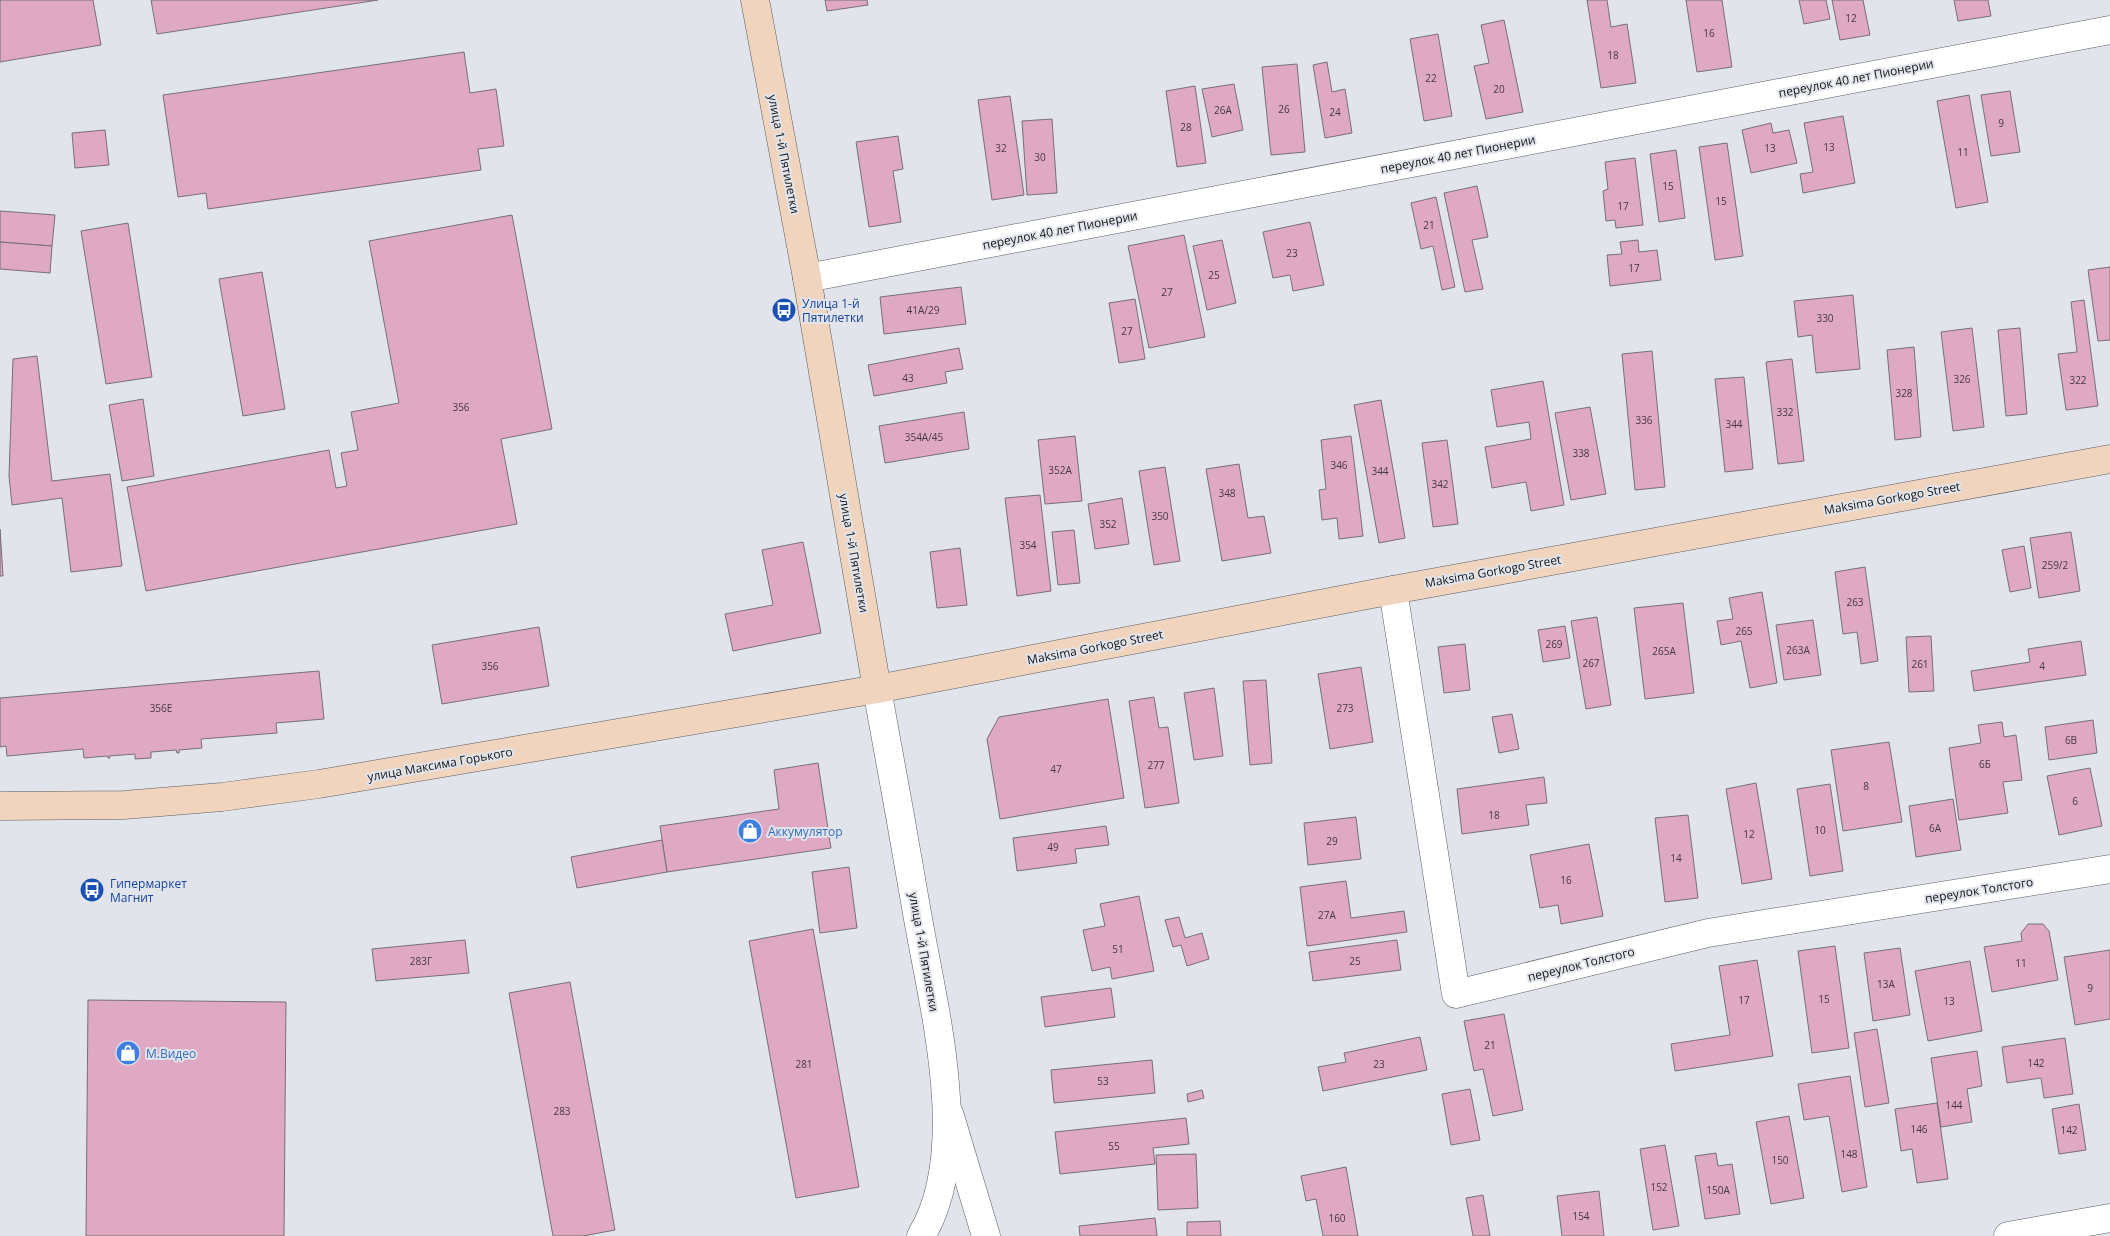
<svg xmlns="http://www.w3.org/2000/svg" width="2110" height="1236" font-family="'Open Sans',sans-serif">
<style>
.building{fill:#dfa8c3;stroke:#777073}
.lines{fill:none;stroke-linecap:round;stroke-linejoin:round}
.minor-casing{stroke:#595c61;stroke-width:29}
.tertiary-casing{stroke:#595c61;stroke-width:29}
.secondary-casing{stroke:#595c61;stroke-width:29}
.minor{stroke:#fff;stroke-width:28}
.tertiary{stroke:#fff;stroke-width:28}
.secondary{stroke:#f0d4be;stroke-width:28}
.labels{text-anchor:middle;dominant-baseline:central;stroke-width:4;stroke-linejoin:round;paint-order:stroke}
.number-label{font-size:10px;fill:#463941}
.street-label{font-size:12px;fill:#131416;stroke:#e1e5eb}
.transit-label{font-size:12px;fill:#164399;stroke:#e1e5eb;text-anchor:start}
.shop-label{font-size:12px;fill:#366cbe;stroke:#e1e5eb;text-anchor:start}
</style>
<rect width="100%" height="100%" fill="#e1e5eb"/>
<g class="building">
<polygon points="0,0 93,0 101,45 0,62"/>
<polygon points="151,0 378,0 157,34"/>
<polygon points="825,0 867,0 868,5 827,11"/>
<polygon points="1587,0 1607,0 1611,27 1627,24 1636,83 1601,88"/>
<polygon points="1686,0 1722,0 1732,67 1697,72"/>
<polygon points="1799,0 1826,0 1830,19 1804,24"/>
<polygon points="1832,0 1863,0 1870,35 1840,40"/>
<polygon points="1954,0 1988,0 1991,16 1958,21"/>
<polygon points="1504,20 1523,112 1486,119 1474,66 1489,63 1481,25"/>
<polygon points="1438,34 1452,116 1424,121 1410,39"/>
<polygon points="464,52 470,93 496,89 504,146 478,149 481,170 208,209 206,193 178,197 163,95"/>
<polygon points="1327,62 1332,92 1345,89 1352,133 1325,138 1313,65"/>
<polygon points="1297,64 1305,152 1271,155 1262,67"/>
<polygon points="1234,84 1243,130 1212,137 1202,89"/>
<polygon points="1195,86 1206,163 1177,167 1166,91"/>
<polygon points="2010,91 2020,152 1991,156 1981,95"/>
<polygon points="1969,95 1988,202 1956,208 1937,101"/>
<polygon points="1010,96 1024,195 992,200 978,100"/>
<polygon points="1843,116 1855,183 1803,193 1800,174 1813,172 1804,123"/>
<polygon points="1052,119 1057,193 1027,195 1022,121"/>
<polygon points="1771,123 1773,133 1789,130 1797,163 1751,173 1742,130"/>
<polygon points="105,130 109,165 75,168 72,133"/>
<polygon points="898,136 903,169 893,171 901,222 869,227 856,142"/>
<polygon points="1727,143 1743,256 1715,260 1699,147"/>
<polygon points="1676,150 1685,218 1659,222 1650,154"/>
<polygon points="1635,158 1643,225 1616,228 1615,220 1606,221 1603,191 1608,189 1605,162"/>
<polygon points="1477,186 1488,237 1472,240 1483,289 1465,292 1444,193"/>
<polygon points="1436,197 1455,287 1442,290 1433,246 1421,249 1411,203"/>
<polygon points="0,211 55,215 52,246 0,242"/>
<polygon points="512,215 552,429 501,439 517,524 146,591 127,487 329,450 336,488 347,486 341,453 358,450 351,412 399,403 369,241"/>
<polygon points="1310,222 1324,285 1293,291 1290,275 1273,278 1263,232"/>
<polygon points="128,223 152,377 106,384 81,231"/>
<polygon points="1184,235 1205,337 1149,348 1128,246"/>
<polygon points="1222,240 1236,303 1207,310 1193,246"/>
<polygon points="1638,240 1639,252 1657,250 1661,280 1610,286 1607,255 1622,254 1620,242"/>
<polygon points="0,242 52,246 50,273 0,269"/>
<polygon points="2110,267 2110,340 2098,341 2088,270"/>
<polygon points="262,272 285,409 243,416 219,279"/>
<polygon points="961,287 966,324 884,334 880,297"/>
<polygon points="1853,295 1860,369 1816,373 1812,335 1798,337 1794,301"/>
<polygon points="1135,299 1145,359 1119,363 1109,303"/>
<polygon points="2084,300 2098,406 2066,410 2058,354 2077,352 2071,302"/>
<polygon points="1972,328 1984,427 1953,431 1941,332"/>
<polygon points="2020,328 2027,414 2006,416 1998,330"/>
<polygon points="1914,347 1921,437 1895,440 1887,350"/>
<polygon points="959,348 963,369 945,372 947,383 874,396 868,365"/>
<polygon points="1652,351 1665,487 1635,490 1622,354"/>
<polygon points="37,356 52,481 110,474 122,566 71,572 62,498 12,505 9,476 13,359"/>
<polygon points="1792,359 1804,461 1778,464 1766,362"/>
<polygon points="1744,377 1753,469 1725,472 1715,379"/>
<polygon points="1543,381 1564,505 1531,511 1526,482 1492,488 1485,447 1531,439 1529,422 1497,427 1491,390"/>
<polygon points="143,399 154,476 122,481 109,405"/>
<polygon points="1381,400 1405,538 1379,543 1354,405"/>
<polygon points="1590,407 1606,494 1571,500 1555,413"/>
<polygon points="964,412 969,449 885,463 879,426"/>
<polygon points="1075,436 1082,501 1045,504 1038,440"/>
<polygon points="1351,436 1363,536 1339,539 1337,518 1322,520 1319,490 1326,489 1321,440"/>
<polygon points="1447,440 1458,524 1433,527 1422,443"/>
<polygon points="1239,464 1248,518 1264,516 1271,553 1222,561 1206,469"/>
<polygon points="1165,467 1180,561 1154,565 1139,471"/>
<polygon points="1040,495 1051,591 1017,596 1005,498"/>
<polygon points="1122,498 1129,544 1095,549 1088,504"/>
<polygon points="0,529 3,576 0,576"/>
<polygon points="1074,530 1080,583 1058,585 1052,532"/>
<polygon points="2071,532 2080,591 2039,598 2030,538"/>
<polygon points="803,542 821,633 733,651 725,614 773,605 762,550"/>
<polygon points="2024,546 2031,588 2010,592 2002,550"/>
<polygon points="960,548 967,605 937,608 930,552"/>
<polygon points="1865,567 1878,661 1861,664 1857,632 1843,634 1835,572"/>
<polygon points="1762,592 1777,683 1750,688 1741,641 1721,645 1717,621 1733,619 1729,598"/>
<polygon points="1683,603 1694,693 1645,699 1634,608"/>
<polygon points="1597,617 1611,705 1586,709 1571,621"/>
<polygon points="1813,620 1821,675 1784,680 1776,625"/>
<polygon points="1565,626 1570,658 1543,662 1538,630"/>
<polygon points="539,627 549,686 442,704 432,645"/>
<polygon points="1931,636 1934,691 1909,692 1906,637"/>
<polygon points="2081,641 2086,675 1974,691 1971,671 2030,662 2028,649"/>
<polygon points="1465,644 1470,690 1444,693 1438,647"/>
<polygon points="1361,667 1373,742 1330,749 1318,674"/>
<polygon points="319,671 324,719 276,723 277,733 201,739 202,748 179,750 179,753 177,753 176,750 151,752 151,758 135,759 135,754 109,756 110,758 108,758 107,756 84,758 83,749 7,756 6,746 0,747 0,698"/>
<polygon points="1266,680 1272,763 1250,765 1243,681"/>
<polygon points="1214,688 1223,756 1194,760 1184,693"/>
<polygon points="1154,697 1159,728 1168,727 1179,803 1145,808 1129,701"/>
<polygon points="1108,699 1124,798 1000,819 987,739 999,717"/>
<polygon points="1512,714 1519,749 1499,753 1492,717"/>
<polygon points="2093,720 2097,753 2049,760 2045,727"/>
<polygon points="2002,722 2004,737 2016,735 2022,780 2003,782 2008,813 1959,820 1949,748 1981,743 1978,725"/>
<polygon points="1889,742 1902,822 1843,831 1831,750"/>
<polygon points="818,763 831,848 667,872 660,826 779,809 774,770"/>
<polygon points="2090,768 2102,826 2059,835 2047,776"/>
<polygon points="1544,777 1547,803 1526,805 1529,825 1462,834 1457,789"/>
<polygon points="1756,783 1772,879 1742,884 1726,789"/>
<polygon points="1830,784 1843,871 1810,876 1797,789"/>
<polygon points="1953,799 1961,850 1916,857 1909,806"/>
<polygon points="1688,815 1698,898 1665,902 1655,818"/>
<polygon points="1356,817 1361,859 1308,865 1304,823"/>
<polygon points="1106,826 1109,845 1075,849 1077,863 1017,871 1013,838"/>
<polygon points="662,840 667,872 577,888 571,857"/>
<polygon points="1589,844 1603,916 1561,924 1558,905 1540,908 1530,855"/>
<polygon points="849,867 857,928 820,933 812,872"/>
<polygon points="1346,881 1351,918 1404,911 1407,932 1307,946 1300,887"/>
<polygon points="1139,896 1154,971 1112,979 1110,967 1092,971 1083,930 1105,926 1100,904"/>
<polygon points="1179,917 1185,938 1202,933 1209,959 1187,966 1181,945 1173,947 1165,920"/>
<polygon points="2028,924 2043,924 2049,931 2058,980 1992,992 1984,947 2022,941 2021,933"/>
<polygon points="813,929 859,1187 796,1198 749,941"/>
<polygon points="465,940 469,973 376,981 372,949"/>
<polygon points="1397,940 1401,970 1313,981 1309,952"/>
<polygon points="1835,946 1849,1048 1812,1053 1798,951"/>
<polygon points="1900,948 1910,1015 1873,1021 1864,953"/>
<polygon points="2110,950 2110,1019 2075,1025 2064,957"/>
<polygon points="1757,960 1773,1056 1675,1071 1671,1044 1730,1035 1719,966"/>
<polygon points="1970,961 1982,1031 1928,1041 1915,971"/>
<polygon points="570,982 615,1230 583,1236 553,1236 509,993"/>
<polygon points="1111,988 1115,1017 1045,1027 1041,997"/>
<polygon points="88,1000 286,1002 284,1236 86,1236"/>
<polygon points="1504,1014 1523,1110 1493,1116 1483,1069 1474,1071 1464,1021"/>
<polygon points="1877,1029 1889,1103 1865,1107 1854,1033"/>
<polygon points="1420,1037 1427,1070 1323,1091 1318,1067 1346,1062 1344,1053"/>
<polygon points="2065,1038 2073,1094 2044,1098 2041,1078 2007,1083 2002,1047"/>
<polygon points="1977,1051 1982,1086 1967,1089 1972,1122 1941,1127 1931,1058"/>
<polygon points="1152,1060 1155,1093 1054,1103 1051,1070"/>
<polygon points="1850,1076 1867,1187 1842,1192 1829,1116 1804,1120 1798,1084"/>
<polygon points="1470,1089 1480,1140 1451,1145 1442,1094"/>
<polygon points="1202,1090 1204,1098 1188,1102 1187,1094"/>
<polygon points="1937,1103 1948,1179 1917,1183 1912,1149 1901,1151 1895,1109"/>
<polygon points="2079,1104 2086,1150 2059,1154 2052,1109"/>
<polygon points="1789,1116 1804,1198 1771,1204 1756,1122"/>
<polygon points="1186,1118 1189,1144 1153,1148 1155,1164 1060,1174 1055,1132"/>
<polygon points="1665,1145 1679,1226 1653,1230 1640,1149"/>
<polygon points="1716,1153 1718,1166 1732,1164 1740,1214 1705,1219 1695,1156"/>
<polygon points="1196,1154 1198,1208 1158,1210 1156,1155"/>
<polygon points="1346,1167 1358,1236 1323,1236 1316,1199 1306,1201 1301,1176"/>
<polygon points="1599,1191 1604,1236 1562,1236 1557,1196"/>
<polygon points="1483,1195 1490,1236 1473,1236 1466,1198"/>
<polygon points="1155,1218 1157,1236 1080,1236 1079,1226"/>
<polygon points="1220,1221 1221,1236 1187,1236 1187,1222"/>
</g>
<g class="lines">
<defs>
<g id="minor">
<polyline points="807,278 2110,30"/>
<polyline points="1393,590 1456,994 1708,933 2110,869"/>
<polyline points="949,1113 986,1236"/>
<polyline points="2008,1236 2110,1218"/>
</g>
<path id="tertiary" d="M877 689C891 764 904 838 917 913 933 1007 973 1151 921 1236"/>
<g id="secondary">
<polyline points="755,0 807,278 877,689"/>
<polyline points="0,806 124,805 222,797 319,784 877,689 1393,590 2110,459"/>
</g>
</defs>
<use href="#minor" class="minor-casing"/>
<use href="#tertiary" class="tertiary-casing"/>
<use href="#secondary" class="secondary-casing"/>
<use href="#minor" class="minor"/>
<use href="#tertiary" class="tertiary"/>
<use href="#secondary" class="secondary"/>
</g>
<defs>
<symbol id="bus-disc" viewBox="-11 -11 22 22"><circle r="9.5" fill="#1a4fb4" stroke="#e1e5eb"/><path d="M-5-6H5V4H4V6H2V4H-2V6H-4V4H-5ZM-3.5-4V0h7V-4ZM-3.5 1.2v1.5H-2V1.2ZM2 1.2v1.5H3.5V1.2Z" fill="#fff"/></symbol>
<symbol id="shop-disc" viewBox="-11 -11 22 22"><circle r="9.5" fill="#3f7fe0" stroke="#e1e5eb"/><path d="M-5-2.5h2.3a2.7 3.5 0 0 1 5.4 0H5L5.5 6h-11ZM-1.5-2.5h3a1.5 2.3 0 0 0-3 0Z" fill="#fff"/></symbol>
</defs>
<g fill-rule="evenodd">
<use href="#bus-disc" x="770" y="296" width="28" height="28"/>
<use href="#shop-disc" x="736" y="817" width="28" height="28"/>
<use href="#bus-disc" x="78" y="876" width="28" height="28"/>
<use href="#shop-disc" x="114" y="1039" width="28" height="28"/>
</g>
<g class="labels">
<g class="number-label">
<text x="1851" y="18">12</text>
<text x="1709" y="33">16</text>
<text x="1613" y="55">18</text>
<text x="1431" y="78">22</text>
<text x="1499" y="89">20</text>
<text x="1284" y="109">26</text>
<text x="1223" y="110">26А</text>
<text x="1335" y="112">24</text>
<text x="2001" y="123">9</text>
<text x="1186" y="127">28</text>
<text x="1829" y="147">13</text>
<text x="1001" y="148">32</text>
<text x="1770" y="148">13</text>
<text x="1963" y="152">11</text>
<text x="1040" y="157">30</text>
<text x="1668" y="186">15</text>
<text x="1721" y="201">15</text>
<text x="1623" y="206">17</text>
<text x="1429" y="225">21</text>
<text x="1292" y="253">23</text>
<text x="1634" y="268">17</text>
<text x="1214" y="275">25</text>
<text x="1167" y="292">27</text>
<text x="923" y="310">41А/29</text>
<text x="1825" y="318">330</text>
<text x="1127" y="331">27</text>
<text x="908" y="378">43</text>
<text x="1962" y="379">326</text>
<text x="2078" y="380">322</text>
<text x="1904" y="393">328</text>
<text x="461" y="407">356</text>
<text x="1785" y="412">332</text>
<text x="1644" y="420">336</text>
<text x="1734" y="424">344</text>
<text x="924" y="437">354А/45</text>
<text x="1581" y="453">338</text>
<text x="1339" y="465">346</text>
<text x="1060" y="470">352А</text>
<text x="1380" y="471">344</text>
<text x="1440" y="484">342</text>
<text x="1227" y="493">348</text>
<text x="1160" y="516">350</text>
<text x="1108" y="524">352</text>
<text x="1028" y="545">354</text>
<text x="2055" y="565">259/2</text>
<text x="1855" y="602">263</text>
<text x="1744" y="631">265</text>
<text x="1554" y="644">269</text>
<text x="1798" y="650">263А</text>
<text x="1664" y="651">265А</text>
<text x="1591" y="663">267</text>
<text x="1920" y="664">261</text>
<text x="490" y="666">356</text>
<text x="2042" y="666">4</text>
<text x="161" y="708">356Е</text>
<text x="1345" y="708">273</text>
<text x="2071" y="740">6В</text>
<text x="1985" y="764">6Б</text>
<text x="1156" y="765">277</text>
<text x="1056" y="769">47</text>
<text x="1866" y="786">8</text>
<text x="2075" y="801">6</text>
<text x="1494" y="815">18</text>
<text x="1935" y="828">6А</text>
<text x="1820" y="830">10</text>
<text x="1749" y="834">12</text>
<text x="1332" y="841">29</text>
<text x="1053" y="847">49</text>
<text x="1676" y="858">14</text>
<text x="1566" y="880">16</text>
<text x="1327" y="915">27А</text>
<text x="1118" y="949">51</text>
<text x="421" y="961">283Г</text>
<text x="1355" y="961">25</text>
<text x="2021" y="963">11</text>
<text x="1886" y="984">13А</text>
<text x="2090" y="988">9</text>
<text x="1824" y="999">15</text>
<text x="1744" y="1000">17</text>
<text x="1949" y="1001">13</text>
<text x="1490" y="1045">21</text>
<text x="2036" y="1063">142</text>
<text x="804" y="1064">281</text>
<text x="1379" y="1064">23</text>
<text x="1103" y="1081">53</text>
<text x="1954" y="1105">144</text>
<text x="562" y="1111">283</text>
<text x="1919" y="1129">146</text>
<text x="2069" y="1130">142</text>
<text x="1114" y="1146">55</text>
<text x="1849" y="1154">148</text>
<text x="1780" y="1160">150</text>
<text x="1659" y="1187">152</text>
<text x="1718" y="1190">150А</text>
<text x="1581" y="1216">154</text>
<text x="1337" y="1218">160</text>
</g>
<g class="street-label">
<text transform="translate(1856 78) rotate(-11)">переулок 40 лет Пионерии</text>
<text transform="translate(784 154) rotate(79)">улица 1-й Пятилетки</text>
<text transform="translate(1458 154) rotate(-11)">переулок 40 лет Пионерии</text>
<text transform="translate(1060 230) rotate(-11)">переулок 40 лет Пионерии</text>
<text transform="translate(1892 498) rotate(-10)">Maksima Gorkogo Street</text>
<text transform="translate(854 553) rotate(80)">улица 1-й Пятилетки</text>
<text transform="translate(1493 571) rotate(-10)">Maksima Gorkogo Street</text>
<text transform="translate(1095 647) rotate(-11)">Maksima Gorkogo Street</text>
<text transform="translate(440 764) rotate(-10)">улица Максима Горького</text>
<text transform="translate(1979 890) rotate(-9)">переулок Толстого</text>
<text transform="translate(924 952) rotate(80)">улица 1-й Пятилетки</text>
<text transform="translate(1581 964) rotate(-14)">переулок Толстого</text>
</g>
<g class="transit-label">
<text x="802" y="303">Улица 1-й<tspan x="802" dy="14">Пятилетки</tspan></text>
<text x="110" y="883">Гипермаркет<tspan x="110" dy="14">Магнит</tspan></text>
</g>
<g class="shop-label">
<text x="768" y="831">Аккумулятор</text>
<text x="146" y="1053">М.Видео</text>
</g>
</g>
</svg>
